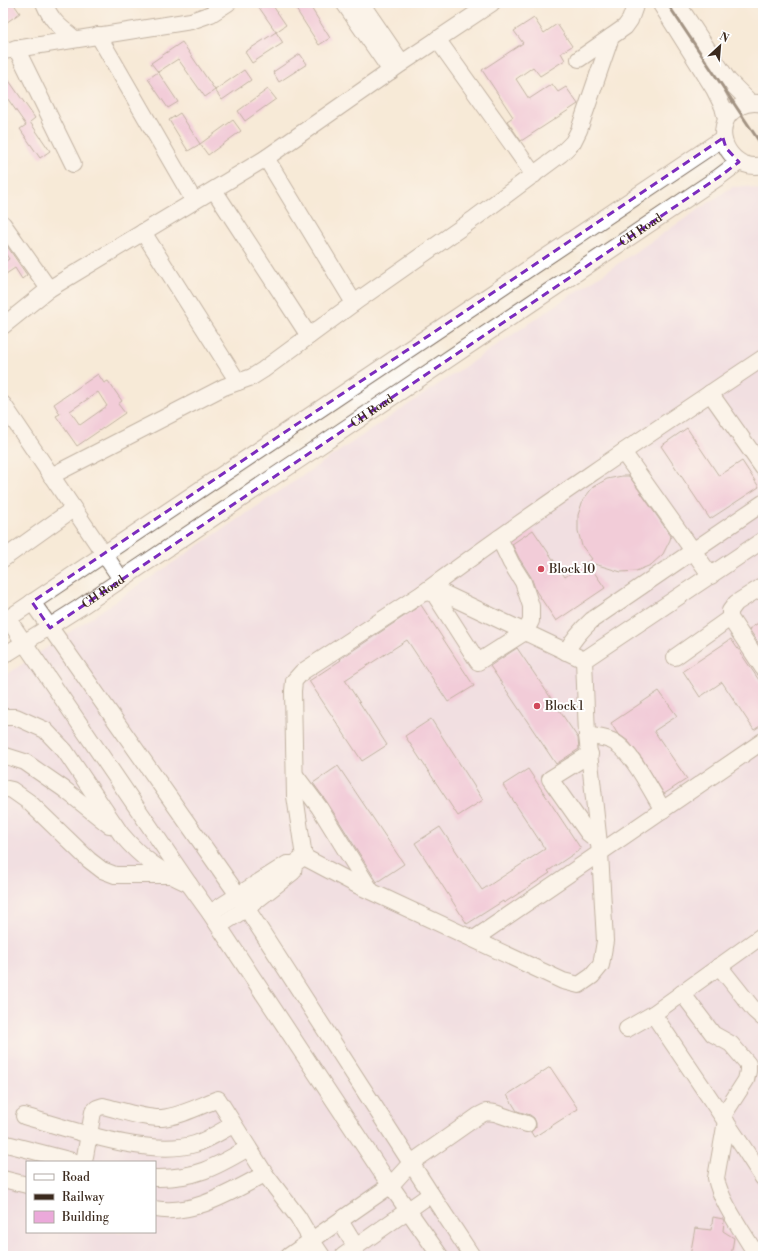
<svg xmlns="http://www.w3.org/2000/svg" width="766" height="1259" font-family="'Libre Bodoni',serif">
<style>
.built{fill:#e9d2ed;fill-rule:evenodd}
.building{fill:#eba9da;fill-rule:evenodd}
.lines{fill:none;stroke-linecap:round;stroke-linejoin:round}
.minor-casing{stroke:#7d6d5f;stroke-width:18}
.minor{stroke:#fff;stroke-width:16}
.rail{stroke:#3b2a1e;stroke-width:3}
.marked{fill:none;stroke:#7b2cbf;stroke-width:3;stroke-dasharray:8 5;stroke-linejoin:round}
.poi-dot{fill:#d1495b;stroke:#fff;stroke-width:1.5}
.labels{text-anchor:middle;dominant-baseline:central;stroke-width:4;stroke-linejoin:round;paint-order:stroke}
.street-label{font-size:12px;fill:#3b2a1e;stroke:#fff}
.poi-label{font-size:12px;fill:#3b2a1e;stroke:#fff;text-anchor:start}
</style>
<rect width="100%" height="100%" fill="#fff"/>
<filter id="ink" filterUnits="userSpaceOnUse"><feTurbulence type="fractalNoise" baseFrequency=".025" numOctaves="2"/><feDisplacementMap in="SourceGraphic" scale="8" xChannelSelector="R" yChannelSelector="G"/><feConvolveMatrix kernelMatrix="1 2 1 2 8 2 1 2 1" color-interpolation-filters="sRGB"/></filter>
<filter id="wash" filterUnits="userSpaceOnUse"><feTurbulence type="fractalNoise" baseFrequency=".012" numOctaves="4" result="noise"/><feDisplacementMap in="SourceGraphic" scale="16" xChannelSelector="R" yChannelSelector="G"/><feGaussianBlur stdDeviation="0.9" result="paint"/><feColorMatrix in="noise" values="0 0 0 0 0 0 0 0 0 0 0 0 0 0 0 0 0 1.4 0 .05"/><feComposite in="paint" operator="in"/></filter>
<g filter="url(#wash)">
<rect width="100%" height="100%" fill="#f7ead7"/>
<path class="built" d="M746 186 763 191V1256H3V677L732 187ZM27 1162H155V1232H27Z"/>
<g id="blocks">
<g class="building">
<polygon points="3,3 13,3 20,13 3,25"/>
<polygon points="256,3 271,3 286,25 276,32"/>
<polygon points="292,3 308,3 330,38 319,45"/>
<polygon points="534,18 544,33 557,24 572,46 561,53 565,60 540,76 533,67 516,79 529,99 552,84 558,92 566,87 578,104 521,141 507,121 513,117 482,70 523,43 514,31"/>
<polygon points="276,32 283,43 252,63 245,52"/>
<polygon points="182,42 215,90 205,97 178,59 158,72 151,63"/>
<polygon points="300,54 307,64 279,82 273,72"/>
<polygon points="244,70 251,80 222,100 215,90"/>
<polygon points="3,72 35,118 30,122 50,151 40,158 20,129 26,125 3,92"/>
<polygon points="158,72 178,102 168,108 148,79"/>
<polygon points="268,89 276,99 245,121 238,111"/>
<polygon points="180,113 200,144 188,151 169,120"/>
<polygon points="233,120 241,131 208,155 200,144"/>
<polygon points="7,246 27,275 22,279 15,268 6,274 3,270 3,263 9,259 3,250"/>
<path d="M98 374 104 383 108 381 122 401 118 404 125 413 77 446 56 416 60 414 54 404ZM98 392 107 406 80 425 70 411Z"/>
<polygon points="687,428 719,476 742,461 759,487 710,519 661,446"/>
<polygon points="622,476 629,476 671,536 670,540 663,554 651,565 636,571 621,572 588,562 592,559 582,546 578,531 578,515 583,500 593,487 607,479"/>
<polygon points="533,530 565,577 587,562 605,588 556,621 536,591 531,577 519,558 512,544"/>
<polygon points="421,605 474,686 448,702 407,640 345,680 387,745 362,761 309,681 341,660 340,659"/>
<polygon points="763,620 763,650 749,629"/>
<polygon points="731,639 763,686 763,724 754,730 722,682 700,697 683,671"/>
<polygon points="517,648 578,738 579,749 556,764 490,666"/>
<polygon points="659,691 677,716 654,731 687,779 664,794 642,758 628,741 617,733 611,723"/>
<polygon points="431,719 483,800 458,816 405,736"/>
<polygon points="338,766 404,864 377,882 327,802 313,783"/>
<polygon points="528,769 581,849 548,871 550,873 504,903 503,901 467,924 415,843 440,827 482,890 545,849 503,785"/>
<polygon points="550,1067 578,1109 534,1137 531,1132 536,1127 536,1123 534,1118 530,1115 517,1111 507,1095"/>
<polygon points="713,1217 723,1219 724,1221 723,1231 734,1238 731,1256 690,1256 695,1228 711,1230"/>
</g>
</g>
</g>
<g filter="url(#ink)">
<use href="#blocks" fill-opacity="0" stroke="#7d6d5f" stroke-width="1"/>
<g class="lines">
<defs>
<g id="minor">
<path d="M44 3C52 22 60 27 75 39"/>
<polyline points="344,3 391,71"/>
<polyline points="361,3 402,63"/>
<polyline points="660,3 714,89 723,107 726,119"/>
<polyline points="677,3 728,80 751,103"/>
<polyline points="98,35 194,201"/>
<polyline points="437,39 534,175"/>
<polyline points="16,48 73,164"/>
<polyline points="3,51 191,21 211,14 228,3"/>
<polyline points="579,59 625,27 630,20 636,3"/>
<path d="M763 104C755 102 746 103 739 107 734 110 728 115 726 120 715 144 738 172 763 165"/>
<polyline points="266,158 354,303"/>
<polyline points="214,190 309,336"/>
<polyline points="3,224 49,289"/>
<polyline points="143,232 238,382"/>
<polyline points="3,326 49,289 266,158 402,63 492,3"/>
<polyline points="710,393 763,468"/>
<polyline points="3,404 121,579"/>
<polyline points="623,452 711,576"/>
<polyline points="51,476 224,387 252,377 263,370 354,303 475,218 561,154 573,142 579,130 611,37"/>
<polyline points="3,559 73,509"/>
<polyline points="763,586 736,603 730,611 730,618 763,668"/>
<polyline points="433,592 478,662 525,632 531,621 531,606 523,582 511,563 499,538"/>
<path d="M423 593C534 511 649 434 763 358"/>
<polyline points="32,602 238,895 431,1194 472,1256"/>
<polyline points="8,619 189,884 210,913 384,1176 440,1256"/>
<polyline points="3,622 723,138"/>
<path d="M566 652C573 639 581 630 592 620L763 503"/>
<path id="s1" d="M3 656 79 608 719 177 739 162"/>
<polyline points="675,657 730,618"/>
<path d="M3 717H16L45 730 65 751 121 834C142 859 160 871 189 884"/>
<path d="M587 735C596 737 607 738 614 742 633 753 651 791 663 810"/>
<polyline points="590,754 550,779 588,833 593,837 598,838"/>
<polyline points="3,755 25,762 64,789 109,825"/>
<polyline points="295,775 319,807 371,891"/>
<polyline points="3,788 12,790 29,802 89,860 102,870 115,875 168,875"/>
<polyline points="304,857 357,885 563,981 579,985 592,976 601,965 605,941 600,853 587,735 584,660"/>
<polyline points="210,913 287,864 294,864 304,857 295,796 293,691 294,681 302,672 423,593 433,592 445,594 584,660 763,540"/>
<polyline points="219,926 247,908 293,872 294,864"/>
<polyline points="474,939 763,741"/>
<polyline points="719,966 754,1010 763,1018"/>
<polyline points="682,993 713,1034 731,1044 748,1064 748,1071 746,1080 723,1116"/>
<polyline points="653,1014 743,1147 763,1178"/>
<polyline points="627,1029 653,1014 763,935"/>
<path d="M24 1116C70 1129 149 1158 195 1144 208 1140 221 1131 233 1125"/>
<path d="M726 1121 716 1178C720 1201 745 1235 757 1256"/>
<polyline points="3,1143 76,1162"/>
<path d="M84 1162 93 1112 97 1108 103 1106C120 1110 145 1119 162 1118 181 1116 200 1106 218 1099L265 1174 298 1217 312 1241 322 1256"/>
<path d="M155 1178C194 1179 216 1167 248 1148"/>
<polyline points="3,1179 27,1185"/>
<path d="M155 1209C194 1216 232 1191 265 1174"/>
<polyline points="340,1221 356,1247"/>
<polyline points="289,1256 391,1185 411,1163 478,1116 486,1112 495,1113 527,1124"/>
<polyline points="343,1256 431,1194"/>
</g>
</defs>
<use href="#minor" class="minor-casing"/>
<use href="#minor" class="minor"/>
<polyline class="rail" points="667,3 763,147"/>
</g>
</g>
<path d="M0 0H766V1259H0ZM723 138 726 148 739 162 719 177 50 628 32 602Z" fill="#f7ead7" fill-opacity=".55" fill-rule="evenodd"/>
<path class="marked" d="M723 138 726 148 739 162 719 177 50 628 32 602Z"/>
<g class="poi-dot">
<circle cx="541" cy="569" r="4"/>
<circle cx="537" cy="706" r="4"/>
</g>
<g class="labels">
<g class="street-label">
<text stroke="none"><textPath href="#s1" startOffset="767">CH Road</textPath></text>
<text stroke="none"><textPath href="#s1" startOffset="443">CH Road</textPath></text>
<text stroke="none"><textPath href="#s1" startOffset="119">CH Road</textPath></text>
</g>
<g class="poi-label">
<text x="549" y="569">Block 10</text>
<text x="545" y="706">Block 1</text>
</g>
</g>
<rect width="766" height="1259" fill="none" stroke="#fff" stroke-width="16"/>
<rect x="26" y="1161" width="130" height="72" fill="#ffffff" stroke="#b1aaa5"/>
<rect x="34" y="1174" width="20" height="6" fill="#ffffff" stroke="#b1aaa5"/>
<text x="62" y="1181" font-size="12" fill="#3b2a1e">Road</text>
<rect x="34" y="1194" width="20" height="6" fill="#3b2a1e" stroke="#b1aaa5"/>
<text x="62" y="1201" font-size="12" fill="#3b2a1e">Railway</text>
<rect x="34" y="1211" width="20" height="12" fill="#eba9da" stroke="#b1aaa5"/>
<text x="62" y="1221" font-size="12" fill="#3b2a1e">Building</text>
<g transform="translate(720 46) rotate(26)" stroke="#ffffff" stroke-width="3" paint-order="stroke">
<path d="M0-3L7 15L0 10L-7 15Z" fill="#3b2a1e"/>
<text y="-6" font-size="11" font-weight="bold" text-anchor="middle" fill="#3b2a1e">N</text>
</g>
</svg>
